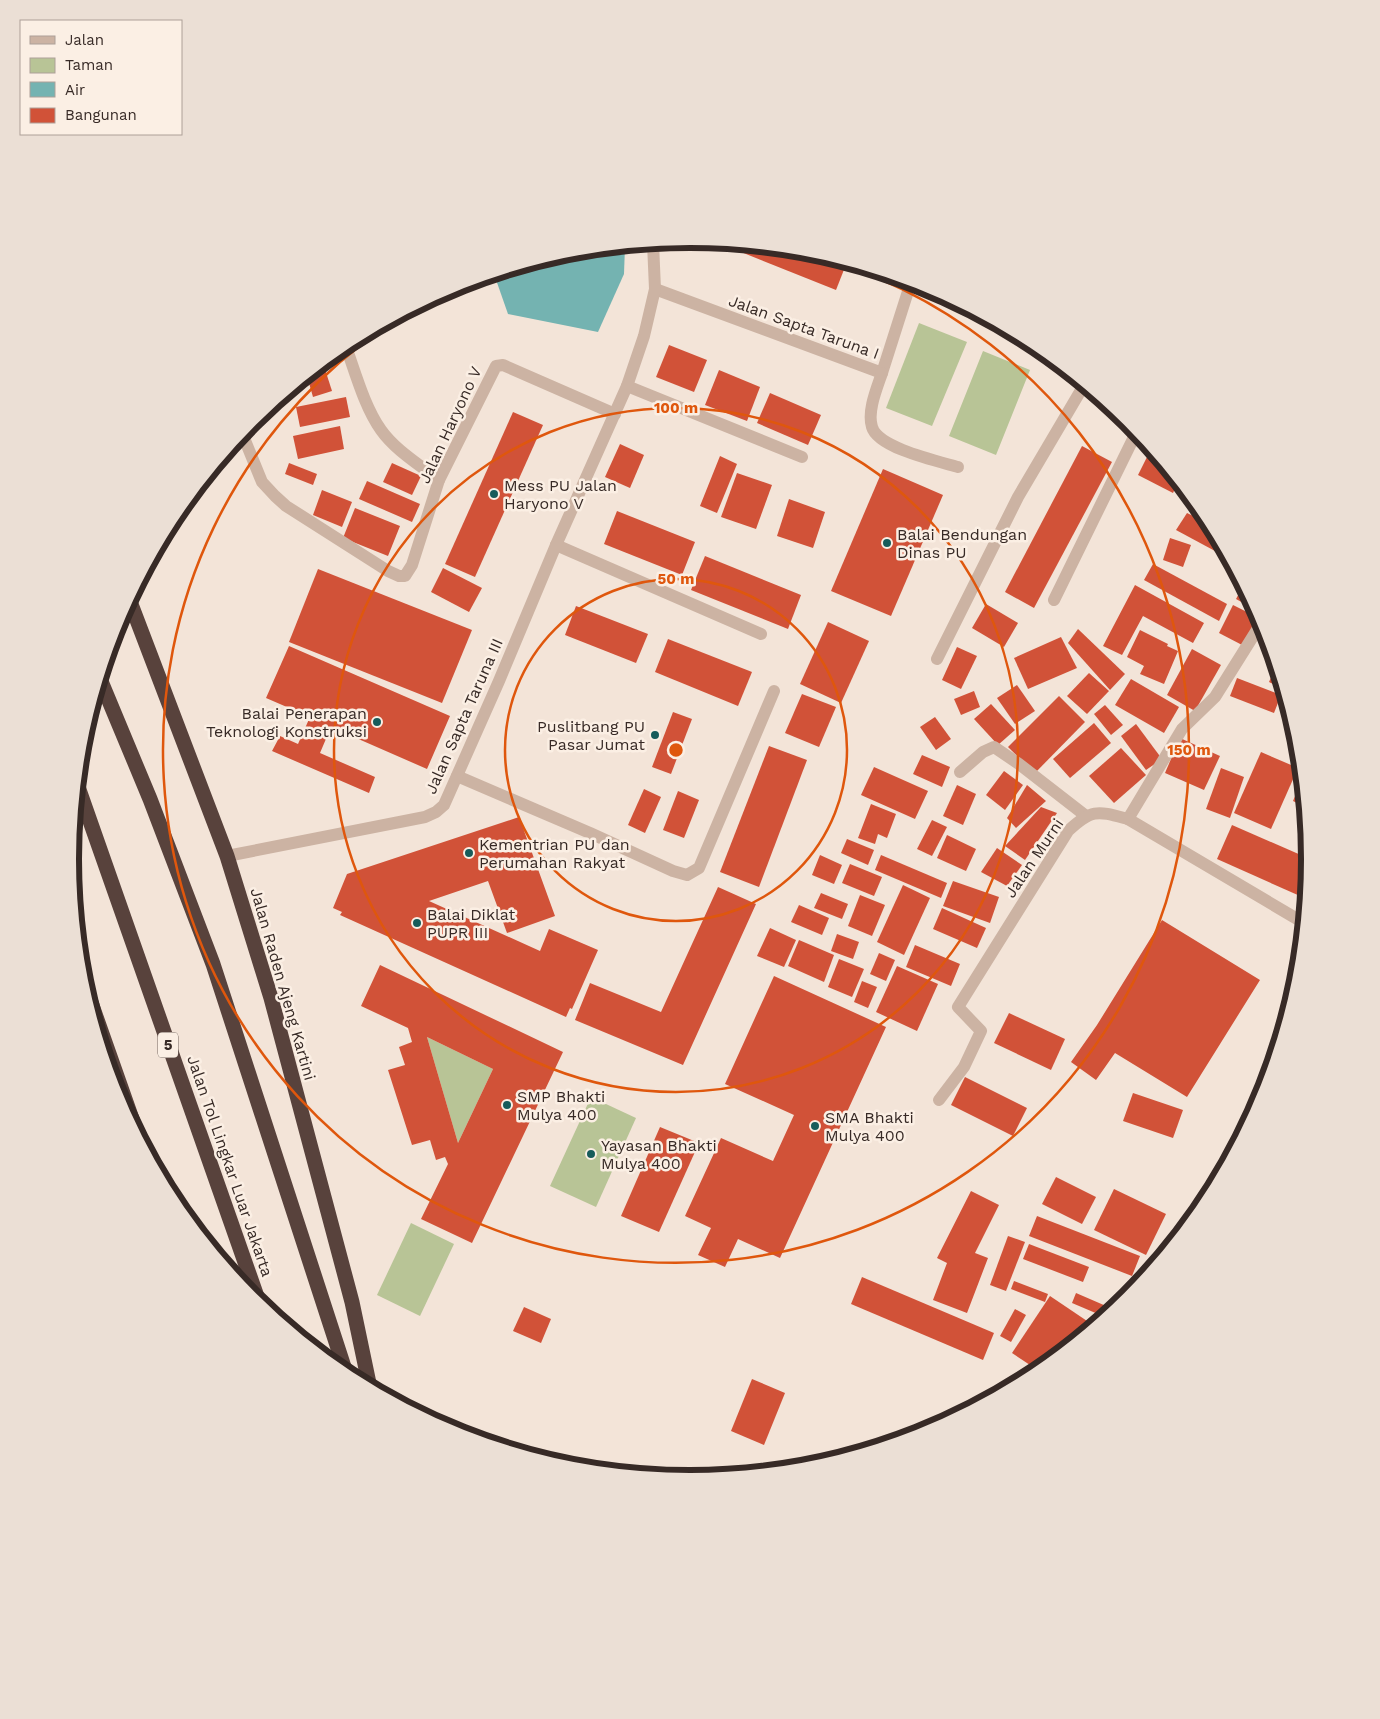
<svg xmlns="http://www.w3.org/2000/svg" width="1380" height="1719" font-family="'Work Sans',sans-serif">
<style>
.green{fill:#b8c496}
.water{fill:#74b3b1}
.building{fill:#d15238;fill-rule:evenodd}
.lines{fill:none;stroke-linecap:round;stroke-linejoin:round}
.minor{stroke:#ccb3a3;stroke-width:12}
.highway{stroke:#58423c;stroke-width:15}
.ring{fill:none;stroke:#df570d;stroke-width:2.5}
.poi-dot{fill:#175c5b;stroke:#fbefe4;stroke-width:2}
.labels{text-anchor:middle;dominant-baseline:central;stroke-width:5;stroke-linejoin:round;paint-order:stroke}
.shield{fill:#fbefe4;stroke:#72655f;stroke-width:1}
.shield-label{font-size:15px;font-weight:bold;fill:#372a26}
.street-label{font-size:16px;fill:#372a26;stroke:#fbefe4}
.poi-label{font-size:16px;fill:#372a26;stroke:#fbefe4;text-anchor:start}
.rim{fill:none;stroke:#372a26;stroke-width:6}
.centre{fill:#df570d;stroke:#fbefe4;stroke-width:2.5}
.ring-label{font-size:15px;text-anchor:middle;font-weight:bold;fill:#df570d;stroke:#fbefe4;stroke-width:5;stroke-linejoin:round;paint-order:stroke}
</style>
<rect width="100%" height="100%" fill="#f3e4d8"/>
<g class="green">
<polygon points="919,323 967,342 932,426 886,408"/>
<polygon points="983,351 1030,370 996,455 949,436"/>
<polygon points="427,1037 493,1069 458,1143"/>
<polygon points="591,1097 636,1118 596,1207 550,1186"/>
<polygon points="411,1223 454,1244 420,1316 377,1295"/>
</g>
<polygon class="water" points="625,246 624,274 598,332 508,314 494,274 569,251"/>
<g class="building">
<polygon points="716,242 811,251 847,262 836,290"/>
<polygon points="669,345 707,360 694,392 656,377"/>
<polygon points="323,363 332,391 313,397 307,376"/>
<polygon points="719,370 760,387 747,421 705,405"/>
<polygon points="770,393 821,415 808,445 757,423"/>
<polygon points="346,397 350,417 300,427 296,407"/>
<polygon points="513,412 543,425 475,577 445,564"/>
<polygon points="340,426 344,449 298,459 293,436"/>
<polygon points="620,444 644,455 630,488 605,477"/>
<polygon points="1082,446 1112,462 1034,608 1005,592"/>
<polygon points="1151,449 1178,482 1173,493 1138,475"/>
<polygon points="720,456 737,464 717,513 700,506"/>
<polygon points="289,463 317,474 313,485 285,474"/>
<polygon points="392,463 421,476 412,495 383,482"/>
<polygon points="883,469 943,495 891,616 831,591"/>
<polygon points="737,473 772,485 756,529 721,517"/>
<polygon points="367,481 420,504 412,522 359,499"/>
<polygon points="322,490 352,502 342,527 313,515"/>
<polygon points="789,499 825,512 813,548 777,536"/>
<polygon points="355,508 400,526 388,556 343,538"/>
<polygon points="617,511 695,542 682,575 604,544"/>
<polygon points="1187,513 1210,524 1228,558 1176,530"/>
<polygon points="1170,538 1191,545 1183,567 1163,560"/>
<polygon points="705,556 801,595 788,629 691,590"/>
<polygon points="1153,564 1227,604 1219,621 1144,580"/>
<polygon points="443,568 482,588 469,612 431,592"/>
<polygon points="318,569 472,630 442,703 289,642"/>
<polygon points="1135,585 1204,623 1193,643 1143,616 1122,655 1103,646"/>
<polygon points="1243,586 1244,587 1256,610 1236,599"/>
<polygon points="986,604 1018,623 1004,647 972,628"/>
<polygon points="1233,605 1259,618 1244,646 1219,633"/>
<polygon points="576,606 648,634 636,663 565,635"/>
<polygon points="828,622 869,641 841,703 800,684"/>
<polygon points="1078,629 1125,674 1110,690 1068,643"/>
<polygon points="1140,630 1168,644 1167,646 1178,651 1164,684 1140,674 1144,666 1127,657"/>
<polygon points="1061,637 1077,668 1028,689 1014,658"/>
<polygon points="668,639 752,672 738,706 655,672"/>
<polygon points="289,646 450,716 427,769 331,727 320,753 375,777 369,793 272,751 280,736 298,744 310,717 266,698"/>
<polygon points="957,647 977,656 961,689 942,680"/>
<polygon points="1192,649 1221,665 1195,711 1167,695"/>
<polygon points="1276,666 1283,689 1269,682"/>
<polygon points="1089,673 1109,691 1087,714 1067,696"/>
<polygon points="1237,678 1281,695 1274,713 1230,696"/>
<polygon points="1131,679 1179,707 1164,733 1115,705"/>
<polygon points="1017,685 1035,711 1015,724 997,698"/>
<polygon points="974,691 980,707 961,715 954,699"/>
<polygon points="802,694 836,707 819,747 785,733"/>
<polygon points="1059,696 1085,722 1035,773 1008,747"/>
<polygon points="991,704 1015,730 998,745 974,719"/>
<polygon points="1105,705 1123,725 1111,735 1094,714"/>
<polygon points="673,712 692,719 671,774 652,767"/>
<polygon points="935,717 951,739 936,750 920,727"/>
<polygon points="1094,723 1111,743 1070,778 1053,759"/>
<polygon points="1136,724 1162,759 1146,770 1121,736"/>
<polygon points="1180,738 1220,756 1204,790 1165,773"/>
<polygon points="769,746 807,760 759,887 720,872"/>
<polygon points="1121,748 1146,775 1114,803 1089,776"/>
<polygon points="1261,752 1298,768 1271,829 1234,813"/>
<polygon points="922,755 950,767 942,787 913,774"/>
<polygon points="874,767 928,791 915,819 861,795"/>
<polygon points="1221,768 1244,777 1230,818 1206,809"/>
<polygon points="1004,771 1023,785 1005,810 986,795"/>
<polygon points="1301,782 1303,783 1305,807 1293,801"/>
<polygon points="957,785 976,794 963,825 943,816"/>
<polygon points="1027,785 1046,801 1016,828 1007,818"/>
<polygon points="644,789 661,797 645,833 628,825"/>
<polygon points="678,791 699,800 684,838 663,830"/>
<polygon points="871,804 896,814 887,838 878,834 875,844 858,838"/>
<polygon points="1041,807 1057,813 1025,860 1005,846"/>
<polygon points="519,817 555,916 507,933 488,881 429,901 540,951 549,929 598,950 572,1009 570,1008 566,1017 340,915 342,912 333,908 347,874"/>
<polygon points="932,820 947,827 932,856 917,849"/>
<polygon points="1232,825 1310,859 1308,876 1300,896 1217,859"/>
<polygon points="947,835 976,849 966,871 937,858"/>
<polygon points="847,839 874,850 868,865 841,853"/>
<polygon points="997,848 1022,865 1007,886 981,872"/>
<polygon points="820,855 842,865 834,884 812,875"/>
<polygon points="881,855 947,883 941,898 875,870"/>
<polygon points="850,864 882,877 874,896 842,883"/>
<polygon points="953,881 999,897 990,923 943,906"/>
<polygon points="903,885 930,898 904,955 877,942"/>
<polygon points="718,887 756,904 683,1065 575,1020 590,983 661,1012"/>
<polygon points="821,893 848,904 842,919 814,908"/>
<polygon points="860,895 885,905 872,936 848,926"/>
<polygon points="799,905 829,918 822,935 791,922"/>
<polygon points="942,908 986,928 977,948 933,929"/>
<polygon points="1162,920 1260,980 1187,1097 1115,1053 1096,1080 1071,1062 1097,1025"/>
<polygon points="770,928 796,940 784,967 757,956"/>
<polygon points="837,934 859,942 853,959 831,951"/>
<polygon points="799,940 834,955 824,982 788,966"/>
<polygon points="915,945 960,964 951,986 906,967"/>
<polygon points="879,953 895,960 886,981 870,974"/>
<polygon points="839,959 864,969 852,997 828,987"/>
<path d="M380 965 563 1052 472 1243 421 1219 448 1164 445 1157 436 1160 430 1140 412 1145 388 1070 405 1065 399 1047 412 1042 408 1028 361 1006ZM427 1037 493 1069 458 1143Z"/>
<polygon points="897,966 938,984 917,1031 876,1012"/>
<polygon points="774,976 886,1027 780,1258 738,1239 725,1267 698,1255 711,1228 685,1216 721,1138 773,1161 794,1115 725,1084"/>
<polygon points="862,981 877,987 868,1008 854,1002"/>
<polygon points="1009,1013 1065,1039 1051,1070 994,1043"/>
<polygon points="965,1077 1027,1108 1013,1136 951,1105"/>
<polygon points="1133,1093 1183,1110 1173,1138 1123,1121"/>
<polygon points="660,1127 699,1143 659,1232 621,1216"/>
<polygon points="1056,1177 1096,1197 1082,1224 1042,1204"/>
<polygon points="1114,1189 1166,1214 1146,1255 1094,1230"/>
<polygon points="971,1191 999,1205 975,1253 988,1258 967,1313 933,1300 947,1263 937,1258"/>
<polygon points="1037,1216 1140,1256 1132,1276 1029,1236"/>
<polygon points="1008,1236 1025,1242 1006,1291 990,1285"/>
<polygon points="1029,1244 1089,1267 1083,1282 1023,1259"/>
<polygon points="862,1277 994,1333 983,1360 851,1304"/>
<polygon points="1014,1281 1048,1294 1045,1302 1011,1289"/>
<polygon points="1076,1293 1113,1309 1112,1312 1105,1317 1072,1303"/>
<polygon points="1050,1296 1093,1325 1090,1329 1039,1371 1012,1353"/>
<polygon points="524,1307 551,1319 541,1343 513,1331"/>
<polygon points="1015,1309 1026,1315 1011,1342 1000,1336"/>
<polygon points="752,1379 785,1393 764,1445 731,1431"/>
<polygon points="785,1461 802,1469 781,1471"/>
</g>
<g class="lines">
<g class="minor">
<polyline points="910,284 941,294"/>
<polyline points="655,289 882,373 911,282"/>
<path d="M345 344C355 371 364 406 381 430 395 450 420 465 439 480"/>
<path d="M882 373C877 388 867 411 872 427 878 448 937 461 958 467"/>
<polyline points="627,386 802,457"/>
<polyline points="242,433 262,482 275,496 286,506 388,571 399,576 405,576 412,565 439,480 496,366 503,365 615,414"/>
<polyline points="556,545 761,634"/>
<polyline points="1054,600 1137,431"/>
<polyline points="937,659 1018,497 1084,385"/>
<polyline points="960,772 983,752 994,747 1019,764 1086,816"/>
<polyline points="457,776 590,833 673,871 687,875 699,868 774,691"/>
<polyline points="1128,819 1182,729 1215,697 1262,622"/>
<polyline points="227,856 425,817 436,812 444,805 499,681 556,545 627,386 644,336 655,289 653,243"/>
<path d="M939 1100 964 1067 981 1031 958 1007 1068 831C1092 808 1098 811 1128 819L1304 923"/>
</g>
<g class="highway">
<polyline points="129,599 227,856 271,998 352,1302 370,1388"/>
<polyline points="100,679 150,799 213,964 347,1376"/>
<polyline points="77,784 260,1305"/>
<polyline points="82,977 137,1133"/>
</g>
</g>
<g class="ring">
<circle cx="676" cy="750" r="171"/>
<circle cx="676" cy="750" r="342"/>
<path d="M787 249A513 513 0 1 1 459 285"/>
</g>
<g class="poi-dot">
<circle cx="494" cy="494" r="5"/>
<circle cx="887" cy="543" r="5"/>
<circle cx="377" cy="722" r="5"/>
<circle cx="655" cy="735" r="5"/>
<circle cx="469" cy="853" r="5"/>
<circle cx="417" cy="923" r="5"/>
<circle cx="507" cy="1105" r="5"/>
<circle cx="815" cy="1126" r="5"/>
<circle cx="591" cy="1154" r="5"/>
</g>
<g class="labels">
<rect class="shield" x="158" y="1032.5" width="20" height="25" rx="4"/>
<g class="shield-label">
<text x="168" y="1045">5</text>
</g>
<g class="street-label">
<text transform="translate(804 327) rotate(20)">Jalan Sapta Taruna I</text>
<text transform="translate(450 425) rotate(-65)">Jalan Haryono V</text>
<text transform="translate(464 716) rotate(-66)">Jalan Sapta Taruna III</text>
<text transform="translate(1034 858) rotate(-56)">Jalan Murni</text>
<text transform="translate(283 984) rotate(74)">Jalan Raden Ajeng Kartini</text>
<text transform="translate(230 1166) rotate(71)">Jalan Tol Lingkar Luar Jakarta</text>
</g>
<g class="poi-label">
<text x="504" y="485">Mess PU Jalan<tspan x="504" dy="18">Haryono V</tspan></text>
<text x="897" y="534">Balai Bendungan<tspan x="897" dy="18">Dinas PU</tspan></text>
<text x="367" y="713" text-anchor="end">Balai Penerapan<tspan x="367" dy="18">Teknologi Konstruksi</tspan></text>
<text x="645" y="726" text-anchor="end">Puslitbang PU<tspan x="645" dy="18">Pasar Jumat</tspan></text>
<text x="479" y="844">Kementrian PU dan<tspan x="479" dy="18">Perumahan Rakyat</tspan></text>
<text x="427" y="914">Balai Diklat<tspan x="427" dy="18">PUPR III</tspan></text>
<text x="517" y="1096">SMP Bhakti<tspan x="517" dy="18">Mulya 400</tspan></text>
<text x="825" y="1117">SMA Bhakti<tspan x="825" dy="18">Mulya 400</tspan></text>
<text x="601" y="1145">Yayasan Bhakti<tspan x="601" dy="18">Mulya 400</tspan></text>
</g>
</g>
<path d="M0 0H1380V1719H0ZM79 859a611 611 0 1 1 1222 0a611 611 0 1 1-1222 0Z" fill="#ebdfd5" fill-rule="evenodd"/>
<path class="rim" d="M79 859a611 611 0 1 1 1222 0a611 611 0 1 1-1222 0Z"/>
<circle cx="676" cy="750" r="8" class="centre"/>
<g class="ring-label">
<text x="676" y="413">100 m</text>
<text x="676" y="584">50 m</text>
<text x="1189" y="755">150 m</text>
</g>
<rect x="20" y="20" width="162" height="115" fill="#fbefe4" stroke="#ada098"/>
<rect x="30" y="36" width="25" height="8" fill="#ccb3a3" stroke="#ada098"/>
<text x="65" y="45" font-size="15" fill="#372a26">Jalan</text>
<rect x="30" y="58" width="25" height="15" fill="#b8c496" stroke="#ada098"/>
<text x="65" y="70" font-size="15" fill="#372a26">Taman</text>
<rect x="30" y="82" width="25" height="15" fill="#74b3b1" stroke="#ada098"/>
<text x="65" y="95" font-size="15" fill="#372a26">Air</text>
<rect x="30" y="108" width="25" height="15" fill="#d15238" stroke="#ada098"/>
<text x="65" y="120" font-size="15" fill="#372a26">Bangunan</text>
</svg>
